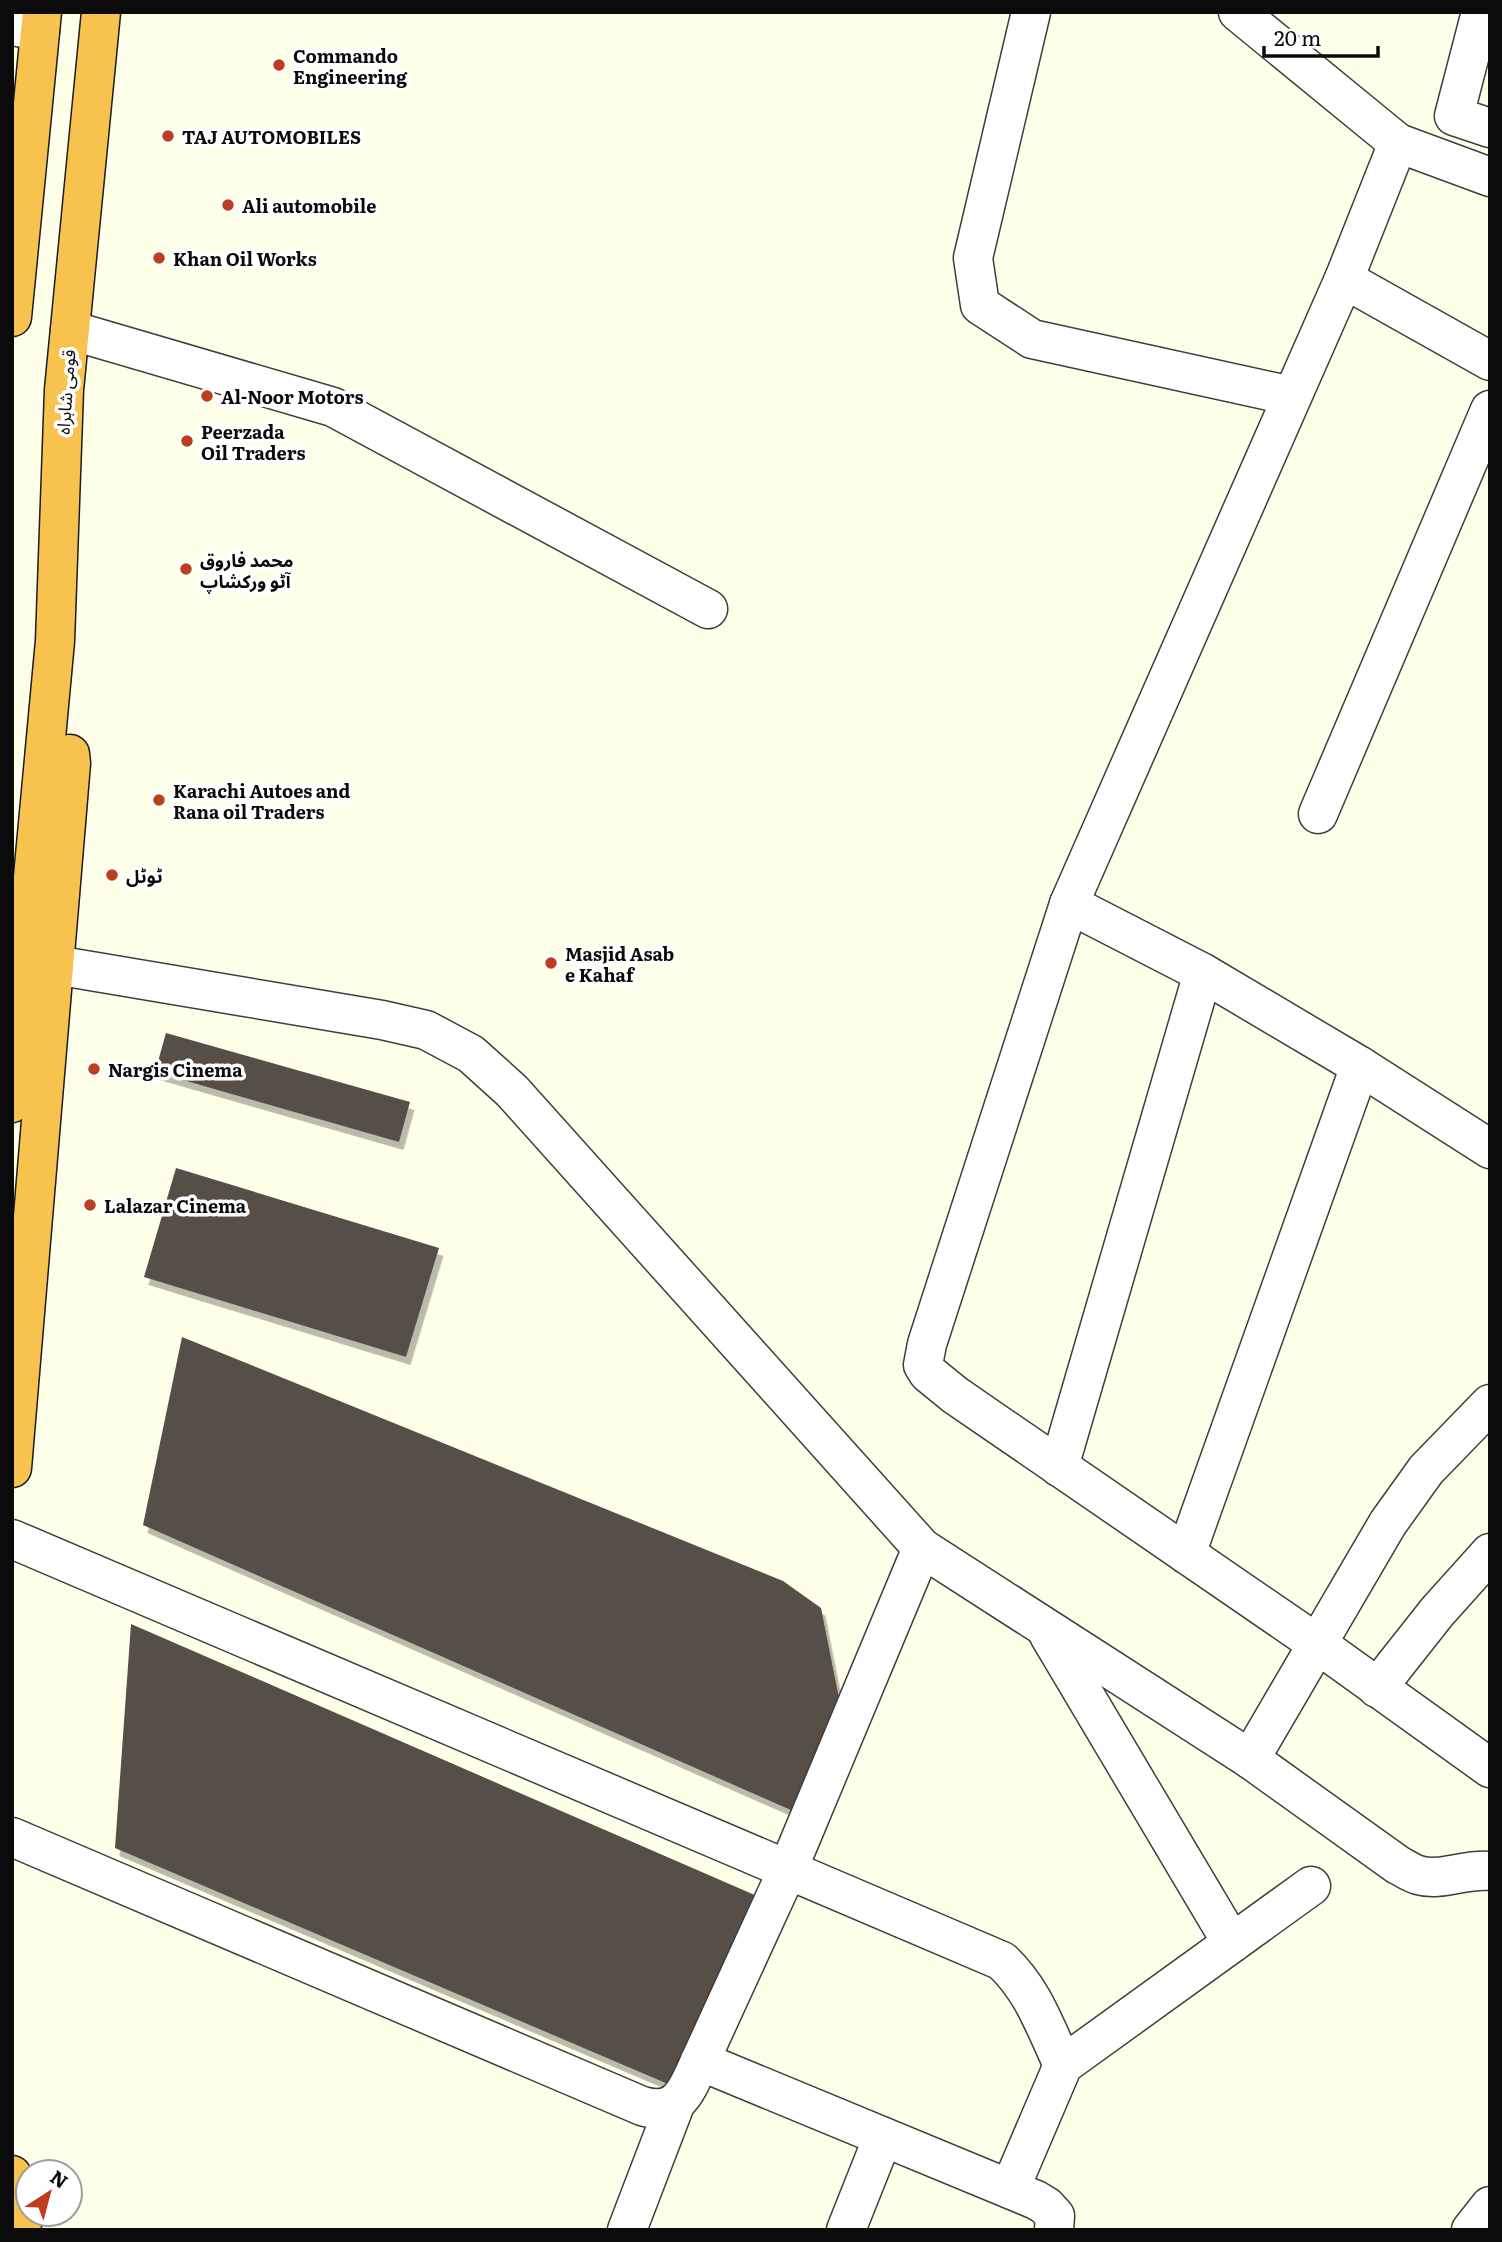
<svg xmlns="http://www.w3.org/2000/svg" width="1502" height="2242" font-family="Literata,'Noto Sans Arabic',serif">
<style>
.building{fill:#544f47;filter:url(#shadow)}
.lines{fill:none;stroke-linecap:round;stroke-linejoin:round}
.street-casing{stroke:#3e3e3e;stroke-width:41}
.highway-casing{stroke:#1c1c1c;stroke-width:41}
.street{stroke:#fff;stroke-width:38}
.highway{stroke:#f8c24e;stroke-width:38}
.poi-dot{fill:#bd3d21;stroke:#fff;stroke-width:2.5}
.labels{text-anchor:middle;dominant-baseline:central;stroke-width:7;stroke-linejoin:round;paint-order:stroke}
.poi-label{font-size:18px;font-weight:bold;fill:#0b0b0b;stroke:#fff;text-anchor:start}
.street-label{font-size:18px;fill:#0b0b0b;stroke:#fff}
</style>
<defs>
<filter id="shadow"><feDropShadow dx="4.5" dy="8" stdDeviation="0" flood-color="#0004"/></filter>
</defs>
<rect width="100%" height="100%" fill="#feffe9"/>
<g class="building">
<polygon points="166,1033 410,1102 399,1142 155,1072"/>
<polygon points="176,1168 439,1248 406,1357 144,1277"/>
<polygon points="182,1337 783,1581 821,1608 841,1708 809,1818 143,1525"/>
<polygon points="131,1624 757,1896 675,2087 115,1848"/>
</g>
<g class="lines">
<defs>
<g id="street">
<polyline points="1031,12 973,258 980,305 1032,339 1292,396"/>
<polyline points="1238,12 1398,143 1490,177"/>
<polyline points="1481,12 1454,116 1490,128"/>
<polyline points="12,26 40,31"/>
<polyline points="1344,279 1490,361"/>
<polyline points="70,330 333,407 708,609"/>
<polyline points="1318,814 1490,410"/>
<polyline points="1069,904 1344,279 1398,143"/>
<path d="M55 965 382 1020 426 1030 471 1054 512 1091 922 1548 1250 1759 1398 1865C1404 1868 1411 1873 1418 1875 1441 1882 1466 1868 1490 1871"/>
<polyline points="1490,1149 1360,1066 1203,973 1069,904 927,1344 923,1365 928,1373 955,1395 1316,1643 1490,1768"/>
<polyline points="1059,1467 1203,973"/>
<path d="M12 1539 1002 1961C1033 1990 1045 2027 1063 2065"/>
<polyline points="1186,1554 1360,1066"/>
<polyline points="1049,1635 1232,1943"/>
<polyline points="1377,1688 1437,1612 1490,1553"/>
<polyline points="1250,1759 1388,1523 1426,1470 1490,1404"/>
<path d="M12 1837 642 2106C679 2117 687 2089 700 2061L788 1869 922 1548"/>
<polyline points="700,2061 1036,2200 1046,2206 1055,2216 1054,2230"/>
<polyline points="1010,2189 1063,2065 1311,1886"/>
<polyline points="627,2230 676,2102"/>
<polyline points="846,2230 883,2137"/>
<polyline points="1471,2230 1490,2206"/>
</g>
<g id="highway">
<polyline points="12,317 42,12"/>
<polyline points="12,1103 55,641 64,390 101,12"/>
<polyline points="12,1468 71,763 70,754"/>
<polyline points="12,2175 22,2230"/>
</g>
</defs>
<use href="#street" class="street-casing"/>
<use href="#highway" class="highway-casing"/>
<use href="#street" class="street"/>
<use href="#highway" class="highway"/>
</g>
<g class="poi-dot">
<circle cx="279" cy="65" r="7"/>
<circle cx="168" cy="136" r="7"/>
<circle cx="228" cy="205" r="7"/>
<circle cx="159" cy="258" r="7"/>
<circle cx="207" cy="396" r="7"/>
<circle cx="187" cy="441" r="7"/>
<circle cx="186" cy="569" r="7"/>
<circle cx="159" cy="800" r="7"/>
<circle cx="112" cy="875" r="7"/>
<circle cx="551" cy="963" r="7"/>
<circle cx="94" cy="1069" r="7"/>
<circle cx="90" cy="1205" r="7"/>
</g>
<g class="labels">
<g class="poi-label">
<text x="293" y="55">Commando<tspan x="293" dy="21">Engineering</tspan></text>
<text x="182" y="136">TAJ AUTOMOBILES</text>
<text x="242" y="205">Ali automobile</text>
<text x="173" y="258">Khan Oil Works</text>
<text x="221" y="396">Al-Noor Motors</text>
<text x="201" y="431">Peerzada<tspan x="201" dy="21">Oil Traders</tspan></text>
<text x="200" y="559">محمد فاروق<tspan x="200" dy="21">آٹو ورکشاپ</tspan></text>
<text x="173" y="790">Karachi Autoes and<tspan x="173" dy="21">Rana oil Traders</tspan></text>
<text x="126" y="875">ٹوٹل</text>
<text x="565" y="953">Masjid Asab<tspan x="565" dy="21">e Kahaf</tspan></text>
<text x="108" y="1069">Nargis Cinema</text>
<text x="104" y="1205">Lalazar Cinema</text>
</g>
<g class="street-label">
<text transform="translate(65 392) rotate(-86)">قومی شاہراہ</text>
</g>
</g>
<rect width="1502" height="2242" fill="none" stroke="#0b0b0b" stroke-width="28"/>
<g transform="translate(49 2193) rotate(36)"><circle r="33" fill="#ffffff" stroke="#9d9d9d" stroke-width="2"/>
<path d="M0-5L12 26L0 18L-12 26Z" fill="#bd3d21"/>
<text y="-10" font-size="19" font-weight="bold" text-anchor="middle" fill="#0b0b0b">N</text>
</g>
<path d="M1264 46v10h114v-10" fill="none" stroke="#0b0b0b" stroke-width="3.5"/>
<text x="1274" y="46" font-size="21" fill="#0b0b0b" stroke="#ffffff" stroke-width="5" paint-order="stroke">20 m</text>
</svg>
